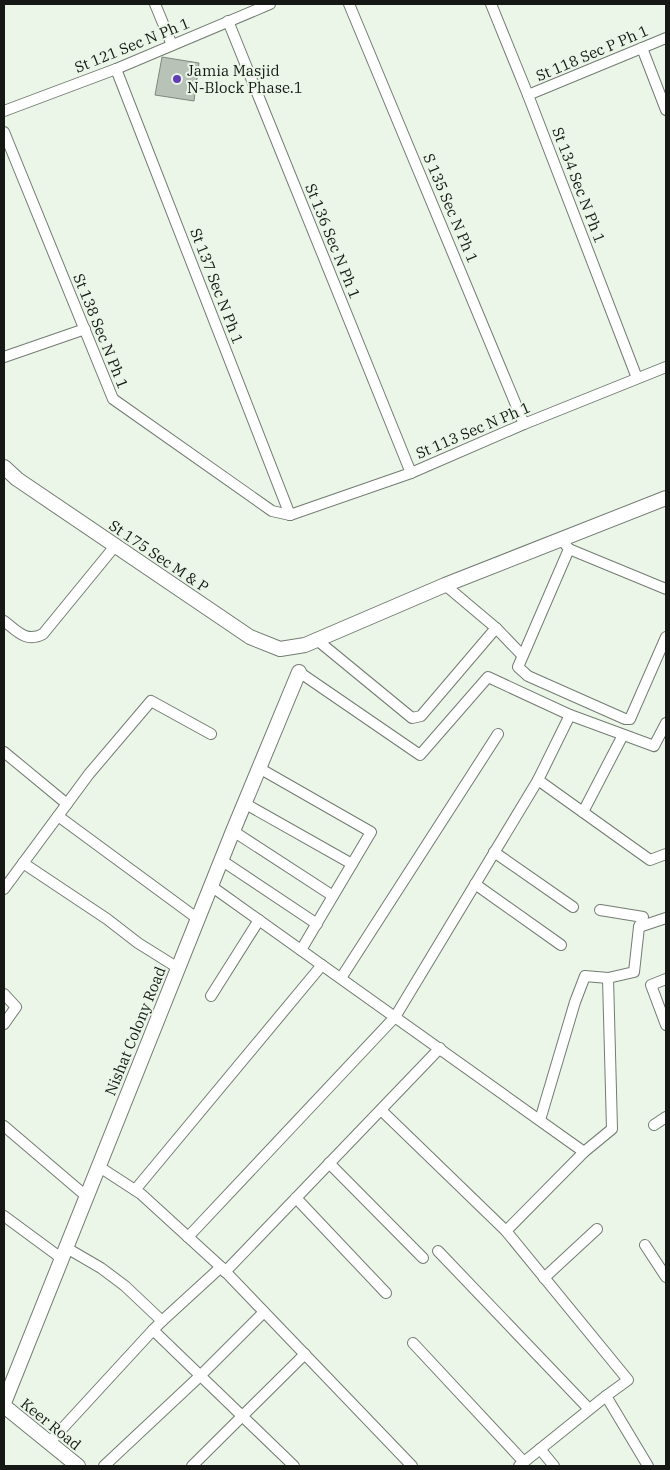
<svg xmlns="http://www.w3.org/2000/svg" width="670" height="1470" font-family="'IBM Plex Serif',serif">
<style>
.building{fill:#b8c2b7;stroke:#7f887d}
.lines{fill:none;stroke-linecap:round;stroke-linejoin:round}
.minor-casing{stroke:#737c72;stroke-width:12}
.tertiary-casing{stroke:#737c72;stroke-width:16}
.minor{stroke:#fff;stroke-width:10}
.tertiary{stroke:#fff;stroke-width:14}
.poi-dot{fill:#613eb6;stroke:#ebf6e9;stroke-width:2}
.labels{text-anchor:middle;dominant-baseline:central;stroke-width:4;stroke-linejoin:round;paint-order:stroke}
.street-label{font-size:15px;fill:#151814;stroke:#ebf6e9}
.poi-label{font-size:15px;fill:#151814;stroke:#ebf6e9;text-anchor:start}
</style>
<rect width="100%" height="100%" fill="#ebf6e9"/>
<polygon class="building" points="162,57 199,63 194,101 155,95"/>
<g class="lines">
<defs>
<g id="minor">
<polyline points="155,4 172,45"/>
<polyline points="349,4 524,424"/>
<polyline points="491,4 528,95 637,378"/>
<polyline points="228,21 411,473"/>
<polyline points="642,48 666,110"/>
<polyline points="116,69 290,515"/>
<polyline points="528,95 666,38"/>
<polyline points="4,111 116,69 270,4"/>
<polyline points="4,132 113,399 272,511 290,515"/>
<polyline points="4,357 85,329"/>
<polyline points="290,515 411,473 524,424 666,367"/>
<polyline points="565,544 569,549 666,589"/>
<polyline points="569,549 518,667 528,676 625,719 630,719 666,637"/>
<polyline points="445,585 496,628 522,655"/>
<path d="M4 621C17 631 26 643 43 634L115 546"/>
<polyline points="317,640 412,718 421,716 496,628"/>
<polyline points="299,672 420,755 488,677 570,715"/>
<polyline points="666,723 654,746 570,715 538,780 650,860 666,854"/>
<polyline points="4,752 67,804"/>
<polyline points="259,768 371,832 301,950"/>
<polyline points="244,803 352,864"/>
<polyline points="583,812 623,735"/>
<polyline points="58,816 198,919"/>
<polyline points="233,831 333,896"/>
<polyline points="494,852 573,907"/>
<polyline points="221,860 317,924"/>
<polyline points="23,863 107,919 138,943 178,968"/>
<polyline points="475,884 561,945"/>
<polyline points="211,886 584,1152 612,1129 608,978 634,972 639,927 666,918"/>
<polyline points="4,889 89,774 151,701 211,734"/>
<polyline points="600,910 643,917 639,927"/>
<polyline points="341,978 498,734"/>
<polyline points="666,979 651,985 666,1025"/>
<polyline points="4,994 16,1007 4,1024"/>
<polyline points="211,996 259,920"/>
<polyline points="381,1110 506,1231 628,1380 606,1396 519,1466"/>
<polyline points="540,1120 575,1002 585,976 608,978"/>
<polyline points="654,1125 666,1117"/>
<polyline points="4,1126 86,1196"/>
<polyline points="329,1163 423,1258"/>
<polyline points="98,1166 141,1194 221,1267 412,1466"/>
<polyline points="135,1190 322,965"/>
<polyline points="296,1198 386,1293"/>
<polyline points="4,1216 61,1258"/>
<polyline points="506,1231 584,1152"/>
<polyline points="188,1237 395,1017 538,780"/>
<polyline points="645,1245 666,1277"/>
<polyline points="65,1247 101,1268 125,1286 162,1321 153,1330 294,1466"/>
<polyline points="438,1251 589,1409"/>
<polyline points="225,1272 440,1048"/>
<polyline points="544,1278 597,1229"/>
<polyline points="162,1321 221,1267"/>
<polyline points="413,1343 524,1462"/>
<polyline points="606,1396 648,1466"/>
<polyline points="49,1443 153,1330"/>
<polyline points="540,1449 554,1466"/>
<polyline points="104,1466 200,1376 264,1312"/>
<polyline points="192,1466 305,1354"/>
</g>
<g id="tertiary">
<polyline points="4,467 17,479 250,637 280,649 305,645 445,585 666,498"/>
<polyline points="4,1403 233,831 299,672"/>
<polyline points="4,1406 78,1466"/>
</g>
</defs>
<use href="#minor" class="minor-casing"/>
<use href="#tertiary" class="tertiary-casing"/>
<use href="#minor" class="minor"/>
<use href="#tertiary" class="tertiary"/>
</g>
<circle class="poi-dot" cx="177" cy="79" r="5"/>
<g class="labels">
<g class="street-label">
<text transform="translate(132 45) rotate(-22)">St 121 Sec N Ph 1</text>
<text transform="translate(592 53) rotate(-23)">St 118 Sec P Ph 1</text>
<text transform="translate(579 185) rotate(69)">St 134 Sec N Ph 1</text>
<text transform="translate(451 208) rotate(67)">S 135 Sec N Ph 1</text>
<text transform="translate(333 241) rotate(68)">St 136 Sec N Ph 1</text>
<text transform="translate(217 286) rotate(69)">St 137 Sec N Ph 1</text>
<text transform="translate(101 331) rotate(68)">St 138 Sec N Ph 1</text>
<text transform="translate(473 430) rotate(-23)">St 113 Sec N Ph 1</text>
<text transform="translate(159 556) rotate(34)">St 175 Sec M &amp; P</text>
<text transform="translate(135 1031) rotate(-68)">Nishat Colony Road</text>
<text transform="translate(51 1424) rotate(39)">Keer Road</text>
</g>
<g class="poi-label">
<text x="187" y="70">Jamia Masjid<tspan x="187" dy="17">N-Block Phase.1</tspan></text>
</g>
</g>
<rect width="670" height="1470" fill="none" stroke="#151814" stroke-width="10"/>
</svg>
